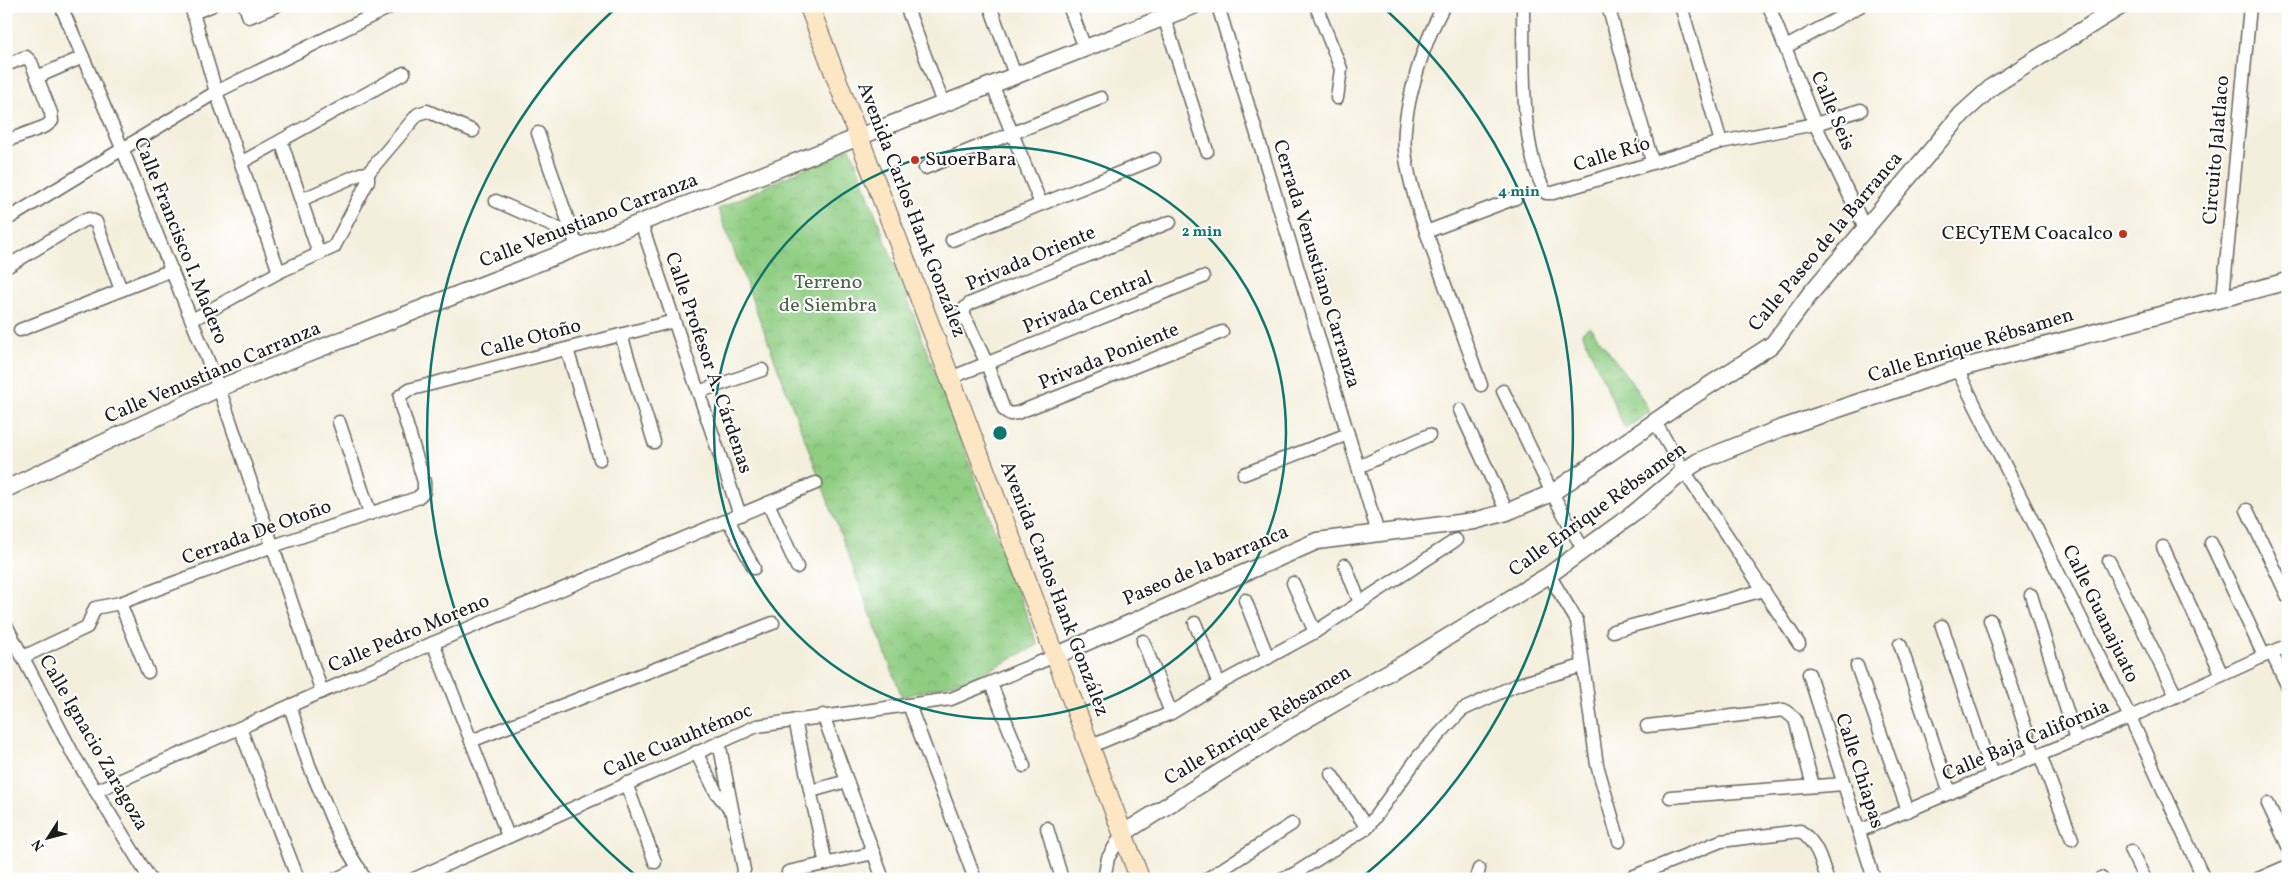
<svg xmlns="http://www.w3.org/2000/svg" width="2294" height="885" font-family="Vollkorn,serif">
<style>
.park{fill:url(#park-crowns);stroke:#56744f}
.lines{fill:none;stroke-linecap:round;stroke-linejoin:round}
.minor-casing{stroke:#686660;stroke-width:15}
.tertiary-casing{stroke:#686660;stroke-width:19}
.secondary-casing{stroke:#686660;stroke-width:21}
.minor{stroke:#fff;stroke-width:12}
.tertiary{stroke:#fff;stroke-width:16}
.secondary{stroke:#fce6c4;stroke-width:19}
.ring{fill:none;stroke:#0f766e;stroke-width:2.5}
.poi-dot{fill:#c8321e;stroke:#fff;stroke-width:2}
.labels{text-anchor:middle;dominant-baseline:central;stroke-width:4;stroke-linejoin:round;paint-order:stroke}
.street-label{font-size:20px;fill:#1c1c1c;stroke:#fff}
.poi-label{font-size:20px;fill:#1c1c1c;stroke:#fff;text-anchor:start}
.park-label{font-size:20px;fill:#4a6345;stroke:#fff}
.centre{fill:#0f766e;stroke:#fff;stroke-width:2.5}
.ring-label{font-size:15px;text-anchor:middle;font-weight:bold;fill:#0f766e;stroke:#fff;stroke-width:4;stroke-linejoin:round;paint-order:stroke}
</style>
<defs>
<pattern id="park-crowns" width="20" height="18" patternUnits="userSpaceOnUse" patternTransform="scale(1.25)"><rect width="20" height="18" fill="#8fcd82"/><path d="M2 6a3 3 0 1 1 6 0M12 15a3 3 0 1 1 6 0" fill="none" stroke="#7baf70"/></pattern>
</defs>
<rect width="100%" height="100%" fill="#fff"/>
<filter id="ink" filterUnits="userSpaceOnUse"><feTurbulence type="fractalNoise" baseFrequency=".02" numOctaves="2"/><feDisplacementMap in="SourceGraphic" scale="10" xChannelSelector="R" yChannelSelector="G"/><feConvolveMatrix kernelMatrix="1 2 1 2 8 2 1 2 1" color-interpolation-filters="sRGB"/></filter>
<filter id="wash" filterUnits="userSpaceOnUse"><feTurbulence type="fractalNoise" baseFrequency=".0096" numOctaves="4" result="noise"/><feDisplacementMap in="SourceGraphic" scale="20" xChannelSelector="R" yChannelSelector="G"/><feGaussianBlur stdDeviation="1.12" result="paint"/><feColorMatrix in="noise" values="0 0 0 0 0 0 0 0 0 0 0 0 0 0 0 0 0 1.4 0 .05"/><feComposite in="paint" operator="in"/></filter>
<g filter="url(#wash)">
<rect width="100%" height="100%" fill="#f4efdd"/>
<g class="park">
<polygon points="850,147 1038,645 976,677 902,697 718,209"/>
<polygon points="1590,327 1635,387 1650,412 1625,429 1582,332"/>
</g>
</g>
<g filter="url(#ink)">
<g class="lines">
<defs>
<g id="minor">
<polyline points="61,6 122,148 219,388 322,692"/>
<polyline points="191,6 216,92 279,272"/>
<polyline points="245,6 249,17 276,6"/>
<polyline points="906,6 943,103"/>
<polyline points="990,6 1015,75"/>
<polyline points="1069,6 1085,48"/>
<polyline points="1218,6 1378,533"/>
<polyline points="1316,6 1341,69 1337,98"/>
<path d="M1444 6C1424 40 1401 112 1405 151 1409 187 1423 222 1435 257 1450 300 1466 342 1481 385"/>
<path d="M1523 6C1524 59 1519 148 1546 193H1553L1721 142 1815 124 1861 110"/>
<polyline points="1608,6 1652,161"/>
<polyline points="1681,6 1721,142"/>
<polyline points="1769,6 1815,124 1865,228"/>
<polyline points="193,13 211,6"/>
<polyline points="1164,17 1207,151"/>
<polyline points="1786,47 1860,6"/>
<polyline points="6,65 26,57 31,62 51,113 52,121 46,126 6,141"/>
<polyline points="37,77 83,57"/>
<polyline points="992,84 1041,204"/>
<polyline points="538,133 577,247"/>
<polyline points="281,141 319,254"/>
<polyline points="242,162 404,73"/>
<polyline points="925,168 1101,98"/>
<polyline points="301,200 360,174 368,173 418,114 427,111 473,131"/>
<polyline points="496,201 573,235"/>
<polyline points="6,220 216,92 392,6"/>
<polyline points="1170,222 969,304 964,309 964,315 987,364 1004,410 1010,414 1017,413 1222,332"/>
<polyline points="641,223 740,515"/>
<polyline points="1426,232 1516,198"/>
<polyline points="952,240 1154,159"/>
<polyline points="8,266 82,221 89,219 96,222 121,290"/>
<polyline points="2223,297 2250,6"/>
<polyline points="192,320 279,272 334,247 368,181 368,173"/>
<polyline points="20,330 172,270"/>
<polyline points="621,335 654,442"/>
<polyline points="567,349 600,459"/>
<polyline points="1957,369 2130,717 2204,879"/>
<polyline points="950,378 1203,277"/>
<polyline points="1503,391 1552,493 1584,551"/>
<polyline points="698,392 762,370"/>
<polyline points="1460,410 1507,512"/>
<polyline points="339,422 370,513"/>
<polyline points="1655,422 1684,471 1799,644"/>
<polyline points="1358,467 1429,435"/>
<polyline points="1244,474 1348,434"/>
<polyline points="768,503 797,567"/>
<polyline points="2247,510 2288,597"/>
<polyline points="728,520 754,568"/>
<polyline points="2211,543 2264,656"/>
<polyline points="2163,547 2222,675"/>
<polyline points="2109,561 2176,696"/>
<polyline points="1345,565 1360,603"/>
<polyline points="1549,575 1577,621 1597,765 1619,841"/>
<polyline points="1293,583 1315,632"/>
<polyline points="2031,595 2076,740"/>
<polyline points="1245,600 1268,658"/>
<polyline points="120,603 148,672"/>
<polyline points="1990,620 2035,757"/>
<polyline points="1195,623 1219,684"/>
<polyline points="6,625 74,756 150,879"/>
<polyline points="1942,626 1992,775"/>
<polyline points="1613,631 1764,590"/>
<polyline points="1143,641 1171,713"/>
<polyline points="433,643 508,836"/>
<polyline points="1900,644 1950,793"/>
<polyline points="2271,652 2288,687"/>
<polyline points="23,657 87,627 95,608 120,603 273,546 417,498 424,492 424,482 401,406 400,396 408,390 674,321"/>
<polyline points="1857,666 1908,811"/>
<polyline points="1809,674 1874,879"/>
<polyline points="991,684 1024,766"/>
<polyline points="909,705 975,879"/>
<polyline points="290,706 309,765 339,836 365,879"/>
<polyline points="823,715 883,879"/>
<polyline points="795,720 826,864"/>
<polyline points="1647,726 1784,710 1795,719 1813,786"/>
<polyline points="240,728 298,879"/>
<polyline points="471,741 773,623"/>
<polyline points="719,742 744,870 740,879"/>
<polyline points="1089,747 1171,713 1219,684 1315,632 1456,540"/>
<polyline points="696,752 716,792 731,811"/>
<polyline points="2040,755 2072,839"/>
<polyline points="1331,774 1367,828"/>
<polyline points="626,783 655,862"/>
<polyline points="96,791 433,643 816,483"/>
<polyline points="811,791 847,781"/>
<polyline points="1670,797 1844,784"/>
<polyline points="2268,804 2288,846"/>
<polyline points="1047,828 1062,879"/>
<polyline points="1859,831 2130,717 2288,645"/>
<polyline points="2131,851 2145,879"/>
<polyline points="788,872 874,853"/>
<polyline points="2101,878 2102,879"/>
<polyline points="336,879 359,868"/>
<polyline points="414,879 757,726 951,699 1055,656"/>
<polyline points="1104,879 1108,858 1122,834"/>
<polyline points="1207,879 1292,824"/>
<polyline points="1281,879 1294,874 1367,828 1419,756 1462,710 1516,685 1582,666"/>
<polyline points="1476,879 1479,869"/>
<path d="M1627 879 1721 841 1800 831C1817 843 1821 859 1827 879"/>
<polyline points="2258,879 2288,866"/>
</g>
<g id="tertiary">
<polyline points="6,489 219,388 1193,6"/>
<polyline points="1055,656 1317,541 1474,521 1507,512 1552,493 1679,405 1773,344 1810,294 1962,114 1993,86 2121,6"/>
<polyline points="1122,834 1284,732 1410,660 1549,575 1633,514 1684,471 1699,461 1779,429 1957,369 2288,281"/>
</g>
<polyline id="secondary" points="809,6 1140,879"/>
</defs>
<use href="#minor" class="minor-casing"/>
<use href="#tertiary" class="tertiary-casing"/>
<use href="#secondary" class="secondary-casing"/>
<use href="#minor" class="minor"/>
<use href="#tertiary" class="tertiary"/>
<use href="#secondary" class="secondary"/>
</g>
</g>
<g class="ring">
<circle cx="1000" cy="433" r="286"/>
<path d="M639 878A573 573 0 0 1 617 7M1383 7A573 573 0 0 1 1361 878"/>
</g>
<g class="poi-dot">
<circle cx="915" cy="160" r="5"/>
<circle cx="2123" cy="234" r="5"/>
</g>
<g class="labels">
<g class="street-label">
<text transform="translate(1832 111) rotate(67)">Calle Seis</text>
<text transform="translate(2217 150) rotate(-85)">Circuito Jalatlaco</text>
<text transform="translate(1612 155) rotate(-17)">Calle Río</text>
<text transform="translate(911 210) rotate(69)">Avenida Carlos Hank González</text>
<text transform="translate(589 221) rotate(-21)">Calle Venustiano Carranza</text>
<text transform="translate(180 241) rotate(68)">Calle Francisco I. Madero</text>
<text transform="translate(1826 242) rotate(-50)">Calle Paseo de la Barranca</text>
<text transform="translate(1031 259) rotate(-23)">Privada Oriente</text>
<text transform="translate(1316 264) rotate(73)">Cerrada Venustiano Carranza</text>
<text transform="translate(1088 303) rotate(-22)">Privada Central</text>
<text transform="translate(531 339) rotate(-15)">Calle Otoño</text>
<text transform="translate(1971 346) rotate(-17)">Calle Enrique Rébsamen</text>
<text transform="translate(1109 357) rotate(-22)">Privada Poniente</text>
<text transform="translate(708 363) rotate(71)">Calle Profesor A. Cárdenas</text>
<text transform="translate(213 373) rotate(-23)">Calle Venustiano Carranza</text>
<text transform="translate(1598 510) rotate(-36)">Calle Enrique Rébsamen</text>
<text transform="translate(257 533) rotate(-20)">Cerrada De Otoño</text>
<text transform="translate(1206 566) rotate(-23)">Paseo de la barranca</text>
<text transform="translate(1054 589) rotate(69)">Avenida Carlos Hank González</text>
<text transform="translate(2100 614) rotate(64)">Calle Guanajuato</text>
<text transform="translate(409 634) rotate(-23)">Calle Pedro Moreno</text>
<text transform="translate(1258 726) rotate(-31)">Calle Enrique Rébsamen</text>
<text transform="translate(678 741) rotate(-23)">Calle Cuauhtémoc</text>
<text transform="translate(2026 741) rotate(-23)">Calle Baja California</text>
<text transform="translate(93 743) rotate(60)">Calle Ignacio Zaragoza</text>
<text transform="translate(1859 771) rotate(72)">Calle Chiapas</text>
</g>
<g class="poi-label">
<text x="925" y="160">SuoerBara</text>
<text x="2113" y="234" text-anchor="end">CECyTEM Coacalco</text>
</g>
<g class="park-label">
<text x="828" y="283">Terreno<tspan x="828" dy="23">de Siembra</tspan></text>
</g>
</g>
<circle cx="1000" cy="433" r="8" class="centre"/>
<g class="ring-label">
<text x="1519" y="196">4 min</text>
<text x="1202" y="236">2 min</text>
</g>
<rect width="2294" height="885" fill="none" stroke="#fff" stroke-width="25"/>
<g transform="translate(48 838) rotate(234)" stroke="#ffffff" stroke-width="4" paint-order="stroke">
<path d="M0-4L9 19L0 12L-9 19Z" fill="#1c1c1c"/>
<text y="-8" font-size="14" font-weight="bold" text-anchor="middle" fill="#1c1c1c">N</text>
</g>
</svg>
